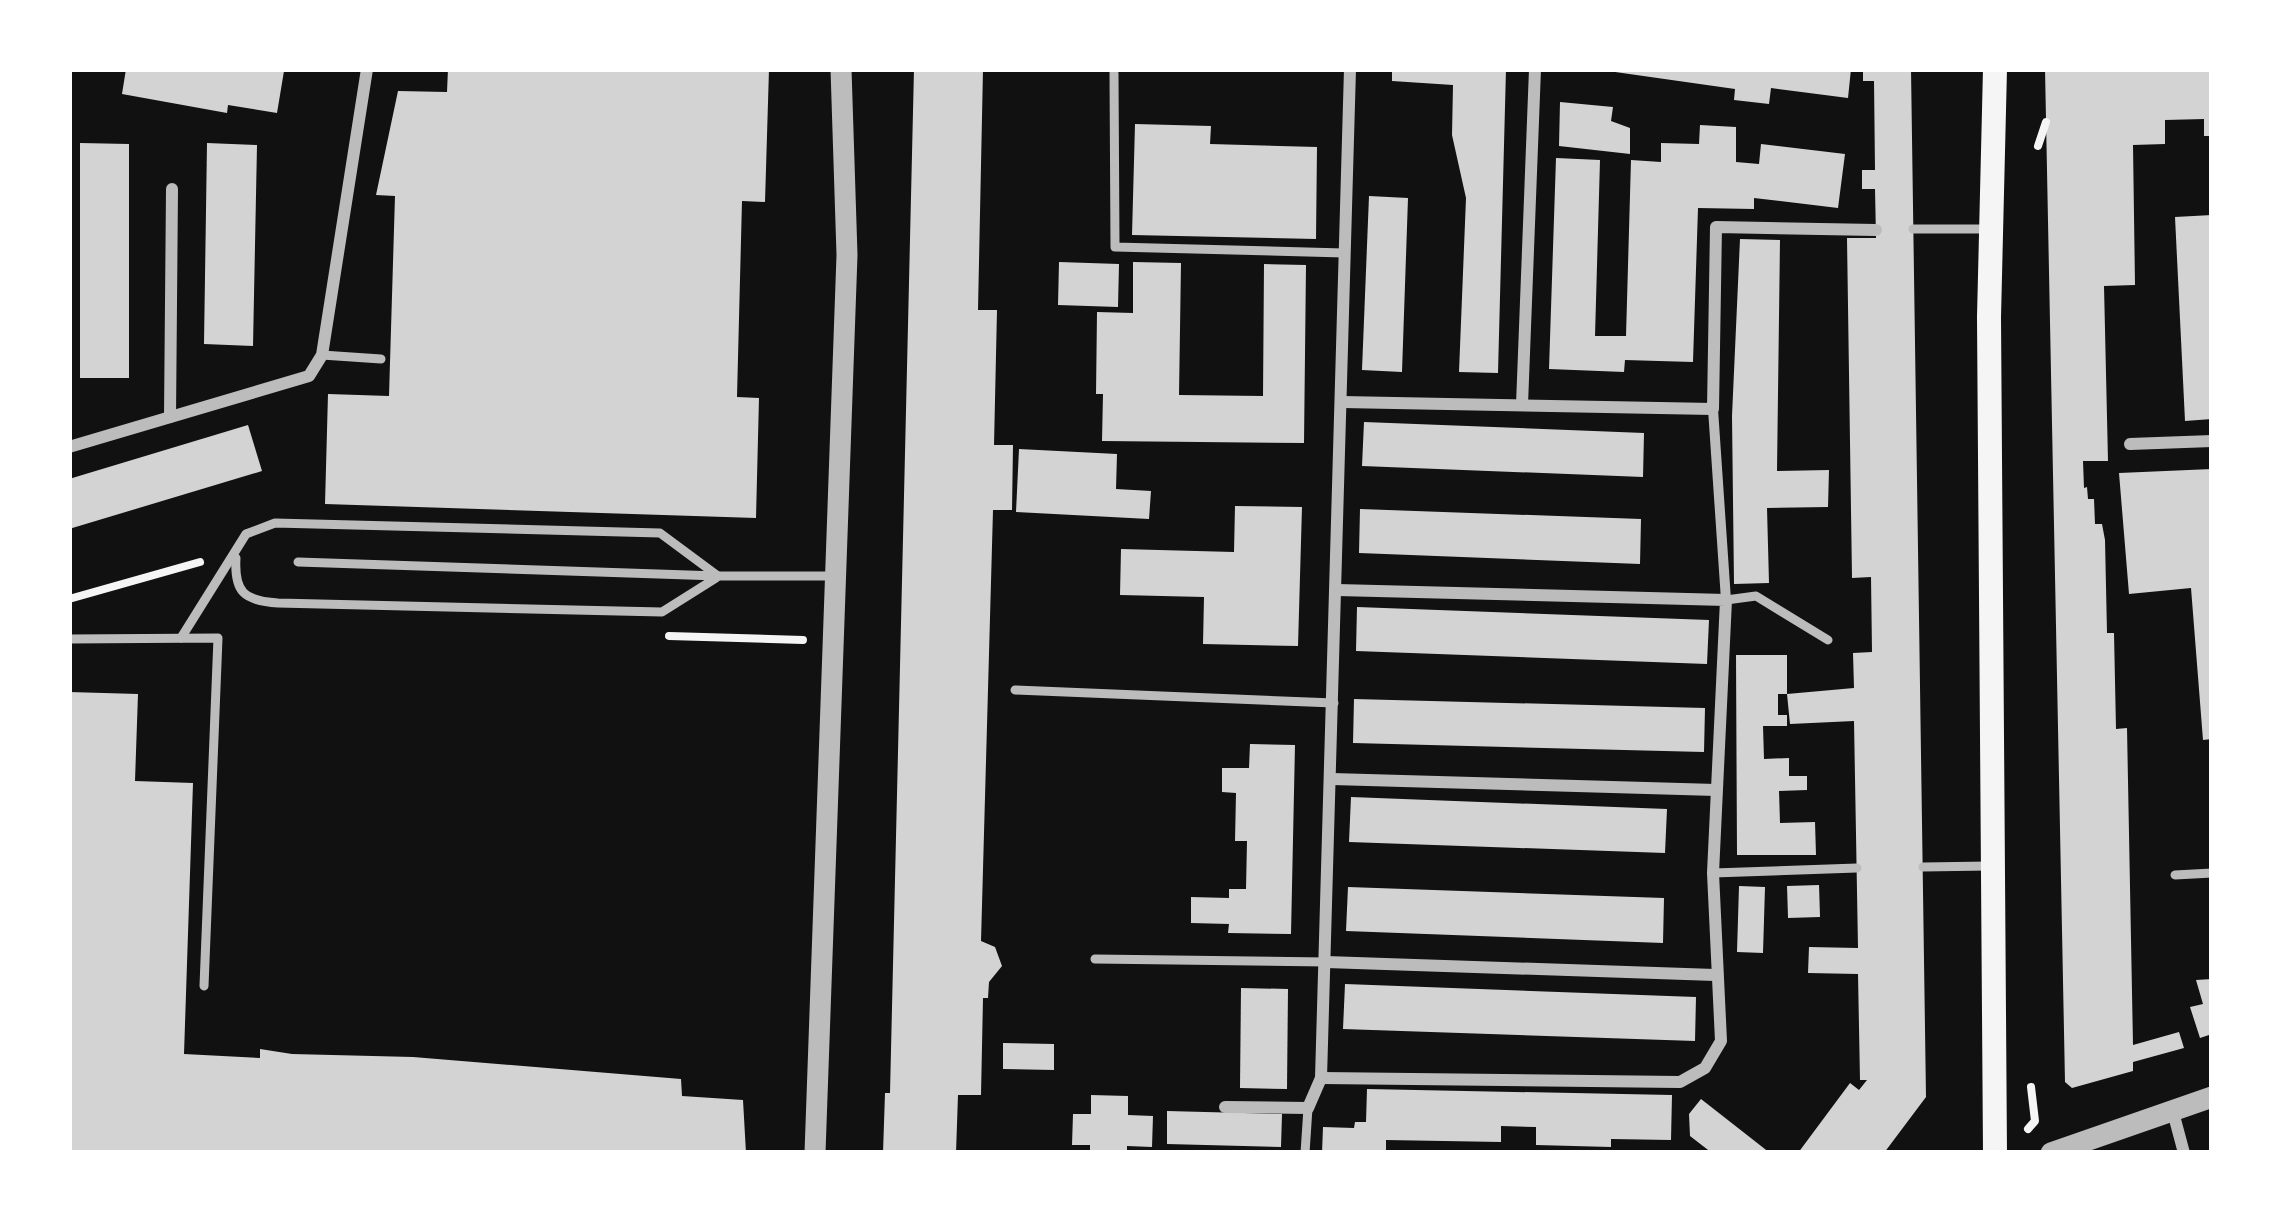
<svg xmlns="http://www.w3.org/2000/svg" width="2281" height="1222" font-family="Figtree,sans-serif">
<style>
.building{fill:#d3d3d3}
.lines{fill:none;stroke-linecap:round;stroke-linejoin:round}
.path{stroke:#f5f5f5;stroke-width:8}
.service{stroke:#bcbcbc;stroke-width:9}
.pedestrian{stroke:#bcbcbc;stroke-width:10}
.minor{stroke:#bcbcbc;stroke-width:12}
.tertiary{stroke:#bcbcbc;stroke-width:21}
.secondary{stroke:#f5f5f5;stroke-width:24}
</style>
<rect width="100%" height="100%" fill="#111"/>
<g class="building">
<polygon points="126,69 274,69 284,71 277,113 228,105 227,113 122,94"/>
<polygon points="448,69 769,69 765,202 742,201 737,397 759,398 756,518 325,504 328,394 389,396 395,196 376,195 398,91 447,92"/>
<polygon points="914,69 983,69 978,310 997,310 994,445 1013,445 1012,510 993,510 981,941 995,947 1002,966 989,982 988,998 983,998 981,1095 958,1095 956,1153 883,1153 885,1093 890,1093"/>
<polygon points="1392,69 1506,69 1498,373 1459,372 1466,198 1452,135 1453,85 1392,81"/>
<polygon points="1594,69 1851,69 1848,98 1771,88 1769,104 1734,100 1735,89"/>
<polygon points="1863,69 1911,69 1926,1097 1884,1153 1798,1153 1850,1083 1859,1090 1867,1080 1860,1080 1858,974 1808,973 1809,947 1858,948 1854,721 1790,724 1787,694 1854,688 1853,653 1872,652 1871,577 1852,578 1847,238 1876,238 1875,189 1862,189 1862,170 1875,170 1874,81 1863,81"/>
<polygon points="2045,69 2212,69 2212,136 2204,136 2204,119 2165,120 2165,144 2133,145 2135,285 2104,286 2108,461 2083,461 2084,488 2087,487 2088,499 2094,499 2095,524 2102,524 2105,540 2107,633 2114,633 2116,729 2127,728 2133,1045 2179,1032 2184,1048 2133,1062 2133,1071 2072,1088 2065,1082"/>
<polygon points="1560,102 1613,107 1611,121 1630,128 1630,154 1559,146"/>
<polygon points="1135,124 1211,126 1210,144 1317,147 1316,239 1132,235"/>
<polygon points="1700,125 1736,127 1736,162 1759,164 1761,144 1845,154 1838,208 1754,198 1754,209 1698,208 1693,362 1625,360 1624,372 1549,369 1556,158 1600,160 1595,336 1626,336 1631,160 1661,162 1661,143 1699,144"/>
<polygon points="80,143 129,144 129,378 80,378"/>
<polygon points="207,143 257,145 253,346 204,344"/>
<polygon points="1369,196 1408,198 1402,372 1362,370"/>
<polygon points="2212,215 2212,419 2185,421 2175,217"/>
<polygon points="1740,239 1780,240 1777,471 1829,470 1828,507 1767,508 1769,583 1734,584 1732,416"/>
<polygon points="1059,262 1119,264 1118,307 1058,305"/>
<polygon points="1133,262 1181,263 1179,395 1263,396 1264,264 1306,265 1304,443 1102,441 1103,394 1096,394 1097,312 1133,313"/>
<polygon points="1364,422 1644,433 1643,477 1362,466"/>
<polygon points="248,425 262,471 69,529 69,479"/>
<polygon points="1019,449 1117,454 1116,489 1151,491 1149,519 1016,512"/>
<polygon points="2212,469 2212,739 2203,740 2191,588 2129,594 2119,473"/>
<polygon points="1235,506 1302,507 1298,646 1203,644 1204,597 1120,595 1121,549 1234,552"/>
<polygon points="1360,509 1641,519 1640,564 1359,553"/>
<polygon points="1357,607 1709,620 1707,664 1356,651"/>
<polygon points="1736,655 1787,655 1787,694 1778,694 1778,715 1787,715 1787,726 1763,726 1764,759 1789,758 1789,776 1807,776 1807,790 1779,791 1780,823 1815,822 1816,855 1737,855"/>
<polygon points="69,692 138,694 135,781 193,783 184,1054 260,1058 260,1049 292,1054 413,1057 681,1079 682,1096 743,1100 746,1153 69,1153"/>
<polygon points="1354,699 1705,708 1704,752 1353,743"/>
<polygon points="1250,744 1295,745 1291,934 1228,933 1229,924 1191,923 1191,897 1229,898 1229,889 1246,889 1247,841 1235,841 1236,793 1222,792 1222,768 1249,768"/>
<polygon points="1351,797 1667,809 1665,853 1349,842"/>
<polygon points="1819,885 1820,917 1788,918 1787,886"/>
<polygon points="1739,886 1765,887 1763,953 1737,952"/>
<polygon points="1348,887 1664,898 1663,943 1346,931"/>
<polygon points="2212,979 2212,1034 2200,1038 2190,1007 2203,1004 2196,980"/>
<polygon points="1345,984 1696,997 1695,1041 1343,1029"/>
<polygon points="1241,988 1288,989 1287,1089 1240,1088"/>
<polygon points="1003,1043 1054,1044 1054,1070 1003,1069"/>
<polygon points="1367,1089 1672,1095 1671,1140 1611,1139 1611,1147 1536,1145 1536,1127 1501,1126 1501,1142 1386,1140 1386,1153 1322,1153 1323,1127 1354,1128 1355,1122 1366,1122"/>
<polygon points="1091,1095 1128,1096 1128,1115 1153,1116 1152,1147 1127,1146 1127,1153 1090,1153 1090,1145 1072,1145 1073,1114 1091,1114"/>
<polygon points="1701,1099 1770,1153 1712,1153 1690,1136 1689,1114"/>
<polygon points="1167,1111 1282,1114 1281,1147 1167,1144"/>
</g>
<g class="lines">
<g class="path">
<polyline points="2038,146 2046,122"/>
<polyline points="69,599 200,562"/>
<polyline points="669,636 803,640"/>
<polyline points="2028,1129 2035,1121 2031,1087"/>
</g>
<g class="service">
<polyline points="1114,73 1115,247 1344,253"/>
<polyline points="1913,229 1986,229"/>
<polyline points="322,355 381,359"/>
<path d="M236 558C234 592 244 601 278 603L662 612 716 578"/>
<polyline points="298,562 718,576 836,576"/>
<polyline points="1726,600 1756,596 1828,640"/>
<polyline points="181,638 246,534 275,523 660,533 718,576"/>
<polyline points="69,639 218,638 204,986"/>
<polyline points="1015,690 1334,703"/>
<polyline points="1923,867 1989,866"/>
<polyline points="1713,873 1857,868"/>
<polyline points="2175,875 2212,873"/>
<polyline points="1095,959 1326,962"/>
<polyline points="1305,1153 1308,1108"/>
</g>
<polyline class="pedestrian" points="1713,409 1726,600"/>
<g class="minor">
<polyline points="1342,402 1713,409 1716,227 1876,230"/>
<polyline points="1522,405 1535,69"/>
<polyline points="170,417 172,189"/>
<polyline points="2130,444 2212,441"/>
<polyline points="69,447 309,376 322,355 367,69"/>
<polyline points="1332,779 1716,790"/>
<polyline points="1326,962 1715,975"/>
<polyline points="1321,1078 1680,1082 1705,1068 1721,1041 1713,873 1726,600 1337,590"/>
<polyline points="1225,1107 1308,1108 1321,1078 1350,69"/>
<polyline points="2173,1112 2184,1153"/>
</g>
<g class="tertiary">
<polyline points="815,1153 847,255 841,69"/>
<polyline points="2051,1153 2212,1097"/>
</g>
<polyline class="secondary" points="1995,69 1989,317 1995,1153"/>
</g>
<rect width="2281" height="1222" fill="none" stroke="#ffffff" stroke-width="144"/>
</svg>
